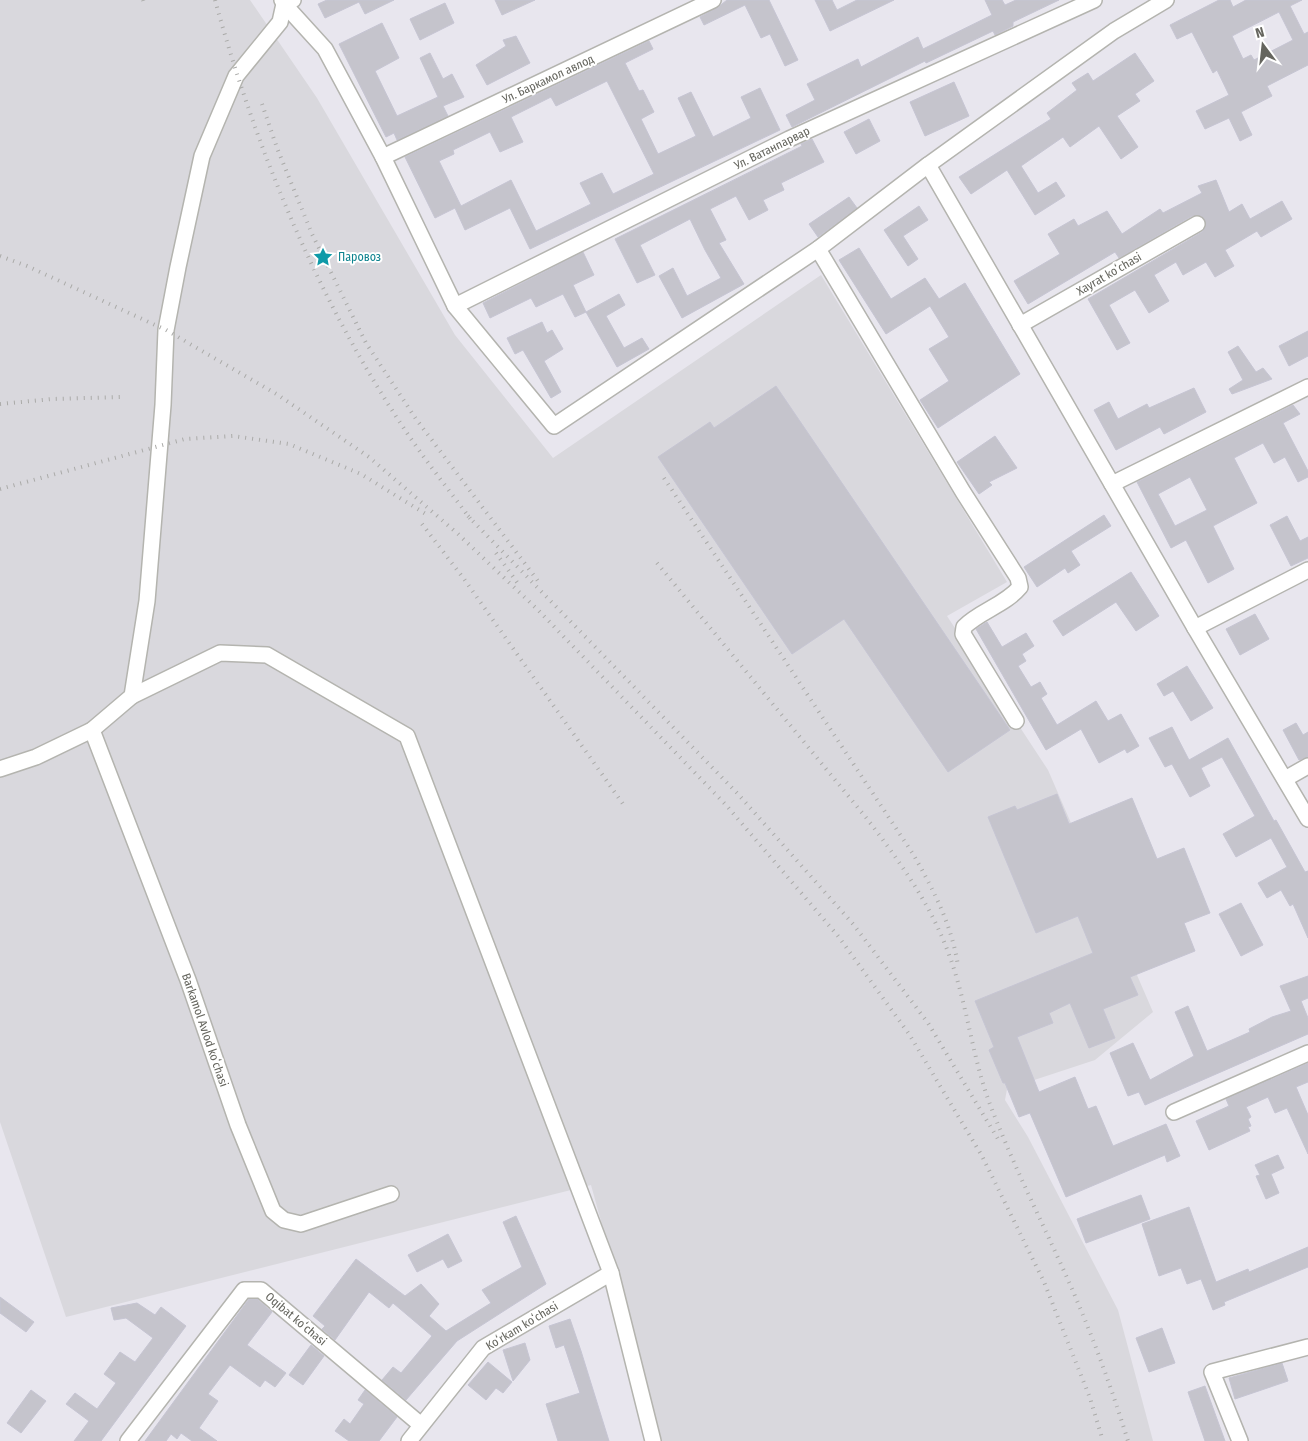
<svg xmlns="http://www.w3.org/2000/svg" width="1308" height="1441" font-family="'Fira Sans Condensed',sans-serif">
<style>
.industrial{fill:#d9d8dd}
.building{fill:#c5c4cc;stroke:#c6c5d3;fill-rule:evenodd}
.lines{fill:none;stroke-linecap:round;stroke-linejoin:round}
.minor-casing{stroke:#b4b4af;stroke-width:18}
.tertiary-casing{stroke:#b4b4af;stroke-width:18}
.minor{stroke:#fff;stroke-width:15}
.tertiary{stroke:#fff;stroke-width:15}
.rail{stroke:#aaaaa8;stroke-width:4;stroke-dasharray:1 6;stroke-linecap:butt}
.labels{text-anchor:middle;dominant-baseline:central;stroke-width:4;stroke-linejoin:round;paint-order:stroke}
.street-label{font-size:12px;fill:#65655e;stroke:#fff}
.culture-label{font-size:12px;fill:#0d838f;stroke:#fff;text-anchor:start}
</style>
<rect width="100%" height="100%" fill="#e8e6ee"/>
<polygon class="industrial" points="0,0 250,0 317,98 455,335 553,458 821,275 1007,582 947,616 1048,770 1153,1012 1095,1060 1007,1089 1005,1100 1028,1137 1118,1310 1153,1441 662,1441 591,1185 66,1317 0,1122"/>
<g class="building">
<polygon points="327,0 394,0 365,14 359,2 325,18 318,4"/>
<polygon points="495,0 535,0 502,15"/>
<polygon points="727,0 769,0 798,60 785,66 770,34 761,38 745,5 704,25 700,17 717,8"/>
<polygon points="815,0 832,0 837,10 857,0 894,0 830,31"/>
<polygon points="985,0 1002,0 1005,5 1016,0 1059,0 1013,22 1013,26 995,35 993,31 926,63 925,61 792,127 786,115 815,100 807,84 858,59 861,67 918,37 923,49 992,15"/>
<path d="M1219 0H1230L1233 7 1246 0H1302L1290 6 1304 34 1308 32V65L1267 86 1272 96 1241 112 1252 135 1240 141 1229 118 1205 129 1196 111 1229 95 1217 70 1213 73 1192 32 1177 39 1170 25ZM1279 12 1293 40 1254 60 1251 55 1243 59 1232 36Z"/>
<polygon points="445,3 454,23 420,40 410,19"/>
<polygon points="382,23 399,58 375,71 397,116 438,97 420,58 430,53 443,79 452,74 464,97 443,106 448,116 397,140 394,133 386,137 339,44"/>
<polygon points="516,36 530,63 487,85 476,65 506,46 503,40"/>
<path d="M649 41 653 49 625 63 639 91 643 90 654 112 641 119 658 154 696 136 678 98 691 92 713 137 751 118 741 97 760 88 780 130 530 249 510 208 465 230 455 208 435 218 405 157ZM607 81 654 174 613 194 602 173 580 183 591 204 536 231 511 180 461 206 439 161 454 154 453 150 490 132 500 152 523 142 511 117 551 97 556 106Z"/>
<polygon points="1135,53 1154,81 1135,94 1140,101 1117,116 1138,147 1121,159 1099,126 1070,147 1063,137 1021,166 1038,193 1056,182 1065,196 1035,215 1007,170 971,194 959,177 1051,119 1047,113 1077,90 1072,83 1088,73 1093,81"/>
<polygon points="954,82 969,116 925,136 910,102"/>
<polygon points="869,119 880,141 856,154 844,132"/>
<polygon points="812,139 824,162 781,183 784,190 763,200 768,210 749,220 736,196 710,209 726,240 719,243 744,284 682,318 659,276 673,268 687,296 721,278 705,250 690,219 640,245 655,275 637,283 615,239 802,146 801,144"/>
<polygon points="1216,180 1229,212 1242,204 1250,219 1282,201 1292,219 1261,237 1257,231 1225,250 1234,266 1215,277 1206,262 1183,275 1176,262 1154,275 1169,301 1149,313 1135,290 1109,305 1130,343 1117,350 1088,299 1202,232 1206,225 1202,216 1192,216 1119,258 1115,252 1028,304 1014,281 1060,254 1048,234 1074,219 1078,226 1107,211 1122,234 1160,209 1163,213 1202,193 1198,186"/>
<polygon points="849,197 857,208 818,237 809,224"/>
<polygon points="919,206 928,220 903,236 918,259 908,266 884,230"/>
<polygon points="859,248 891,299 925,278 939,299 965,283 1020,374 938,428 920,400 949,381 929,349 949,337 930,306 886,334 839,260"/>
<polygon points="583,252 594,275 573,285 586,312 575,317 563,294 536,307 531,298 490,318 483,303"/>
<polygon points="619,294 625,305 606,316 624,348 642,338 649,349 617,367 586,312"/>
<polygon points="542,322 547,333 552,330 563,349 544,361 561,392 551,398 523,350 515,354 507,338"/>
<polygon points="1308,331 1308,356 1289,366 1279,346"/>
<polygon points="1238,346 1256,372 1263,368 1272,379 1232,394 1229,389 1243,380 1228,352"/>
<polygon points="776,386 1010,730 948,772 844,619 792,654 658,457 710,422 714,428"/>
<polygon points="1194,388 1206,412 1164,434 1160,427 1116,450 1094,410 1109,402 1118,419 1147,404 1149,408"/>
<path d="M1293 405 1300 414 1283 423 1308 471V477L1298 482 1285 457 1274 463 1263 443 1234 458 1257 503 1213 526 1234 569 1208 583 1186 540 1171 548 1137 482ZM1190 477 1207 510 1175 526 1158 494Z"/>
<polygon points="995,436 1017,468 989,482 992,485 979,494 957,462"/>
<polygon points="1104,515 1111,526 1071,551 1080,565 1068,573 1065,568 1037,587 1024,567"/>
<polygon points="1287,516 1300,541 1308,537 1308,558 1291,566 1270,525"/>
<polygon points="1131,572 1159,616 1136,631 1116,602 1063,636 1053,621"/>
<polygon points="1255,614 1269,639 1240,655 1226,629"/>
<polygon points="987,622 1002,647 1026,633 1034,646 1022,654 1026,661 1018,666 1031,687 1040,682 1047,694 1041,698 1057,725 1096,701 1108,721 1121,714 1139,746 1127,753 1125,749 1099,763 1081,729 1046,750 976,629"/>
<polygon points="1187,666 1213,708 1191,721 1173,691 1164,696 1157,684"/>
<polygon points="1296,723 1303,735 1308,732 1308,757 1299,760 1283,730"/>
<polygon points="1172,727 1189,760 1228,738 1274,821 1276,820 1305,872 1308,871 1308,938 1293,904 1290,906 1281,890 1267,898 1258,883 1287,867 1271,838 1236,857 1223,834 1255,816 1222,757 1201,768 1210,786 1190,797 1172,764 1165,767 1149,738"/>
<polygon points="1057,794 1069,824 1132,798 1157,859 1184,848 1210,913 1184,923 1195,951 1130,977 1138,995 1103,1009 1115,1038 1089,1048 1070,1003 1049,1013 1053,1023 1017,1037 1039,1092 1075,1077 1088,1109 1096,1106 1113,1146 1166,1124 1180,1156 1167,1162 1165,1155 1066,1197 1030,1113 1019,1117 1005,1083 1003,1083 989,1050 994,1047 975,1001 1093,953 1078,916 1036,933 988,817 1015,806 1017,810"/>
<polygon points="1241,903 1263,945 1241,956 1219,914"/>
<polygon points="1308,976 1308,998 1301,1001 1308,1018 1308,1034 1145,1105 1139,1092 1128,1096 1110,1053 1133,1043 1150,1080 1194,1056 1175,1012 1188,1006 1207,1051 1250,1032 1249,1029 1272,1017 1291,1011 1280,986"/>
<polygon points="1308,1063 1308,1082 1296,1087 1308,1115 1308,1154 1287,1108 1275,1113 1268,1097 1246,1107 1251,1117 1248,1119 1251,1126 1248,1127 1250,1131 1209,1150 1196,1121 1229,1106 1226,1099"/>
<polygon points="1278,1155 1284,1168 1271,1174 1279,1193 1266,1199 1256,1176 1260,1175 1255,1165"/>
<polygon points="1141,1195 1150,1219 1086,1243 1077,1219"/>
<polygon points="1189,1207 1216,1282 1248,1269 1249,1272 1308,1247 1308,1267 1224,1302 1225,1305 1213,1310 1201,1279 1187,1284 1181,1268 1159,1276 1142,1224"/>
<polygon points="516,1216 546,1284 457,1341 406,1400 382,1380 393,1367 401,1373 432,1336 393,1303 389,1308 369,1292 335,1340 322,1329 325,1326 313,1316 356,1259 405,1296 421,1284 439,1304 429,1316 446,1331 491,1303 482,1290 522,1267 503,1222"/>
<polygon points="448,1234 462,1261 448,1268 443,1259 417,1272 408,1255"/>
<polygon points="0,1297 34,1322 26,1332 0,1313"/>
<polygon points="249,1299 257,1299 272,1312 247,1345 286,1373 275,1387 265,1380 260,1387 230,1365 208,1394 218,1401 199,1428 217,1441 192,1441 181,1433 177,1439 171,1434 166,1441 145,1441"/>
<polygon points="137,1303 155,1315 161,1307 186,1326 101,1441 74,1441 89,1421 66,1404 75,1393 97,1409 116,1383 104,1374 120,1352 135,1362 153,1338 126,1318 114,1320 111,1308"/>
<polygon points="570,1319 581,1351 609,1441 558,1441 546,1404 580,1393 564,1345 556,1348 549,1326"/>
<polygon points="1162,1328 1175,1363 1149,1372 1136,1338"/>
<polygon points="525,1343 530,1360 513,1381 503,1350"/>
<polygon points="311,1345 324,1356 303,1385 289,1375"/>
<polygon points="488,1362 512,1382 503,1393 496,1388 486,1400 468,1385"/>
<polygon points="1282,1363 1288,1381 1235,1399 1229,1378"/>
<polygon points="1205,1386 1225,1441 1205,1441 1188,1392"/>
<polygon points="31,1390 46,1401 21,1433 7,1423"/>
<polygon points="365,1390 397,1417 379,1441 349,1441 335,1431 344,1419 350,1424 364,1404 358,1400"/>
</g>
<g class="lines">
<defs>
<g id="minor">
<polyline points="293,0 284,4 325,49 383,157 455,306 554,426 818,249 928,165 1114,31 1166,0"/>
<polyline points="383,157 713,0"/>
<polyline points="928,165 1195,628 1308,819"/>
<path d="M818 249 963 492 1018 578 1020 587C1005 605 980 611 964 627L963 634 1016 721"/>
<polyline points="455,306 789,139 1094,0"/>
<polyline points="1020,325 1197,224"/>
<polyline points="1112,484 1308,387"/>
<polyline points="1195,628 1308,570"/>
<polyline points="132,696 220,653 267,655 407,736 611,1273 653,1441"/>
<polyline points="92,730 188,980 238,1125 273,1211 284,1220 301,1224 391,1194"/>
<polyline points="1285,779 1308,766"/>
<polyline points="1174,1112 1308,1053"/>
<polyline points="128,1441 244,1290 261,1290 421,1425"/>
<polyline points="409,1441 483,1348 611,1273"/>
<polyline points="1240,1441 1212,1372 1308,1347"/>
</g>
<polyline id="tertiary" points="0,769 36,757 92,730 132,696 147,601 163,405 166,330 178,267 202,156 236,76 280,22 284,4 282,0"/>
</defs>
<use href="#minor" class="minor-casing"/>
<use href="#tertiary" class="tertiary-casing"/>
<use href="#minor" class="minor"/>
<use href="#tertiary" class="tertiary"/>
<g class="rail">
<polyline points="143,0 144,3"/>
<path d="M215 0C256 149 317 298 403 427 424 459 449 490 472 521"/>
<polyline points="262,104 277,148 312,234 366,343 416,419 538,581"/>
<polyline points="0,256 27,266 166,330 278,395 369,457 458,534 538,610 726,805 838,936 909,1034 982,1156 1044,1282 1090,1398 1103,1441"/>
<polyline points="0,404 52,399 122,397"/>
<path d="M664 478 913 854C933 889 952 925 958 966"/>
<polyline points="0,489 185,439 233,436 289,444 361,474 429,516"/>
<polyline points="468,516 738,794 853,924 928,1023 998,1139"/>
<polyline points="422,524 464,579 623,804"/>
<polyline points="496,553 519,585"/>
<path d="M657 563 868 820C899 861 930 903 948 952 968 1004 972 1061 993 1112 1014 1166 1040 1218 1064 1271 1089 1326 1110 1383 1128 1441"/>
</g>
</g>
<defs>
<symbol id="sight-bare" viewBox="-9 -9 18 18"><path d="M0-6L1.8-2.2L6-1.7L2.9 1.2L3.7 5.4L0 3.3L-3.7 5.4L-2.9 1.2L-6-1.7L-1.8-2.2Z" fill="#0f9aa8" stroke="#fff" stroke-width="2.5" paint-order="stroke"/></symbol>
</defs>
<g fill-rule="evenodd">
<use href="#sight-bare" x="309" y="243" width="28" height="28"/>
</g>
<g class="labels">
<g class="street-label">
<text transform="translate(548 79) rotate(-25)">Ул. Баркамол авлод</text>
<text transform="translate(772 148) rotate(-26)">Ул. Ватанпарвар</text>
<text transform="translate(1109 274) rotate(-30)">Xayrat koʻchasi</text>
<text transform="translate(205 1030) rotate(71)">Barkamol Аvlod koʻchasi</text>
<text transform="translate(296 1319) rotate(40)">Oqibat koʻchasi</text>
<text transform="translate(522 1326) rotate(-31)">Koʻrkam koʻchasi</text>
</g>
<g class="culture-label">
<text x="338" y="257">Паровоз</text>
</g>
</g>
<g transform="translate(1263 45) rotate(345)" stroke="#ffffff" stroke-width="4" paint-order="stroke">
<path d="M0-4L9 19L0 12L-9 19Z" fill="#65655e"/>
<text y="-8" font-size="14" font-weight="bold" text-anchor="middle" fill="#65655e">N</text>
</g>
</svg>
